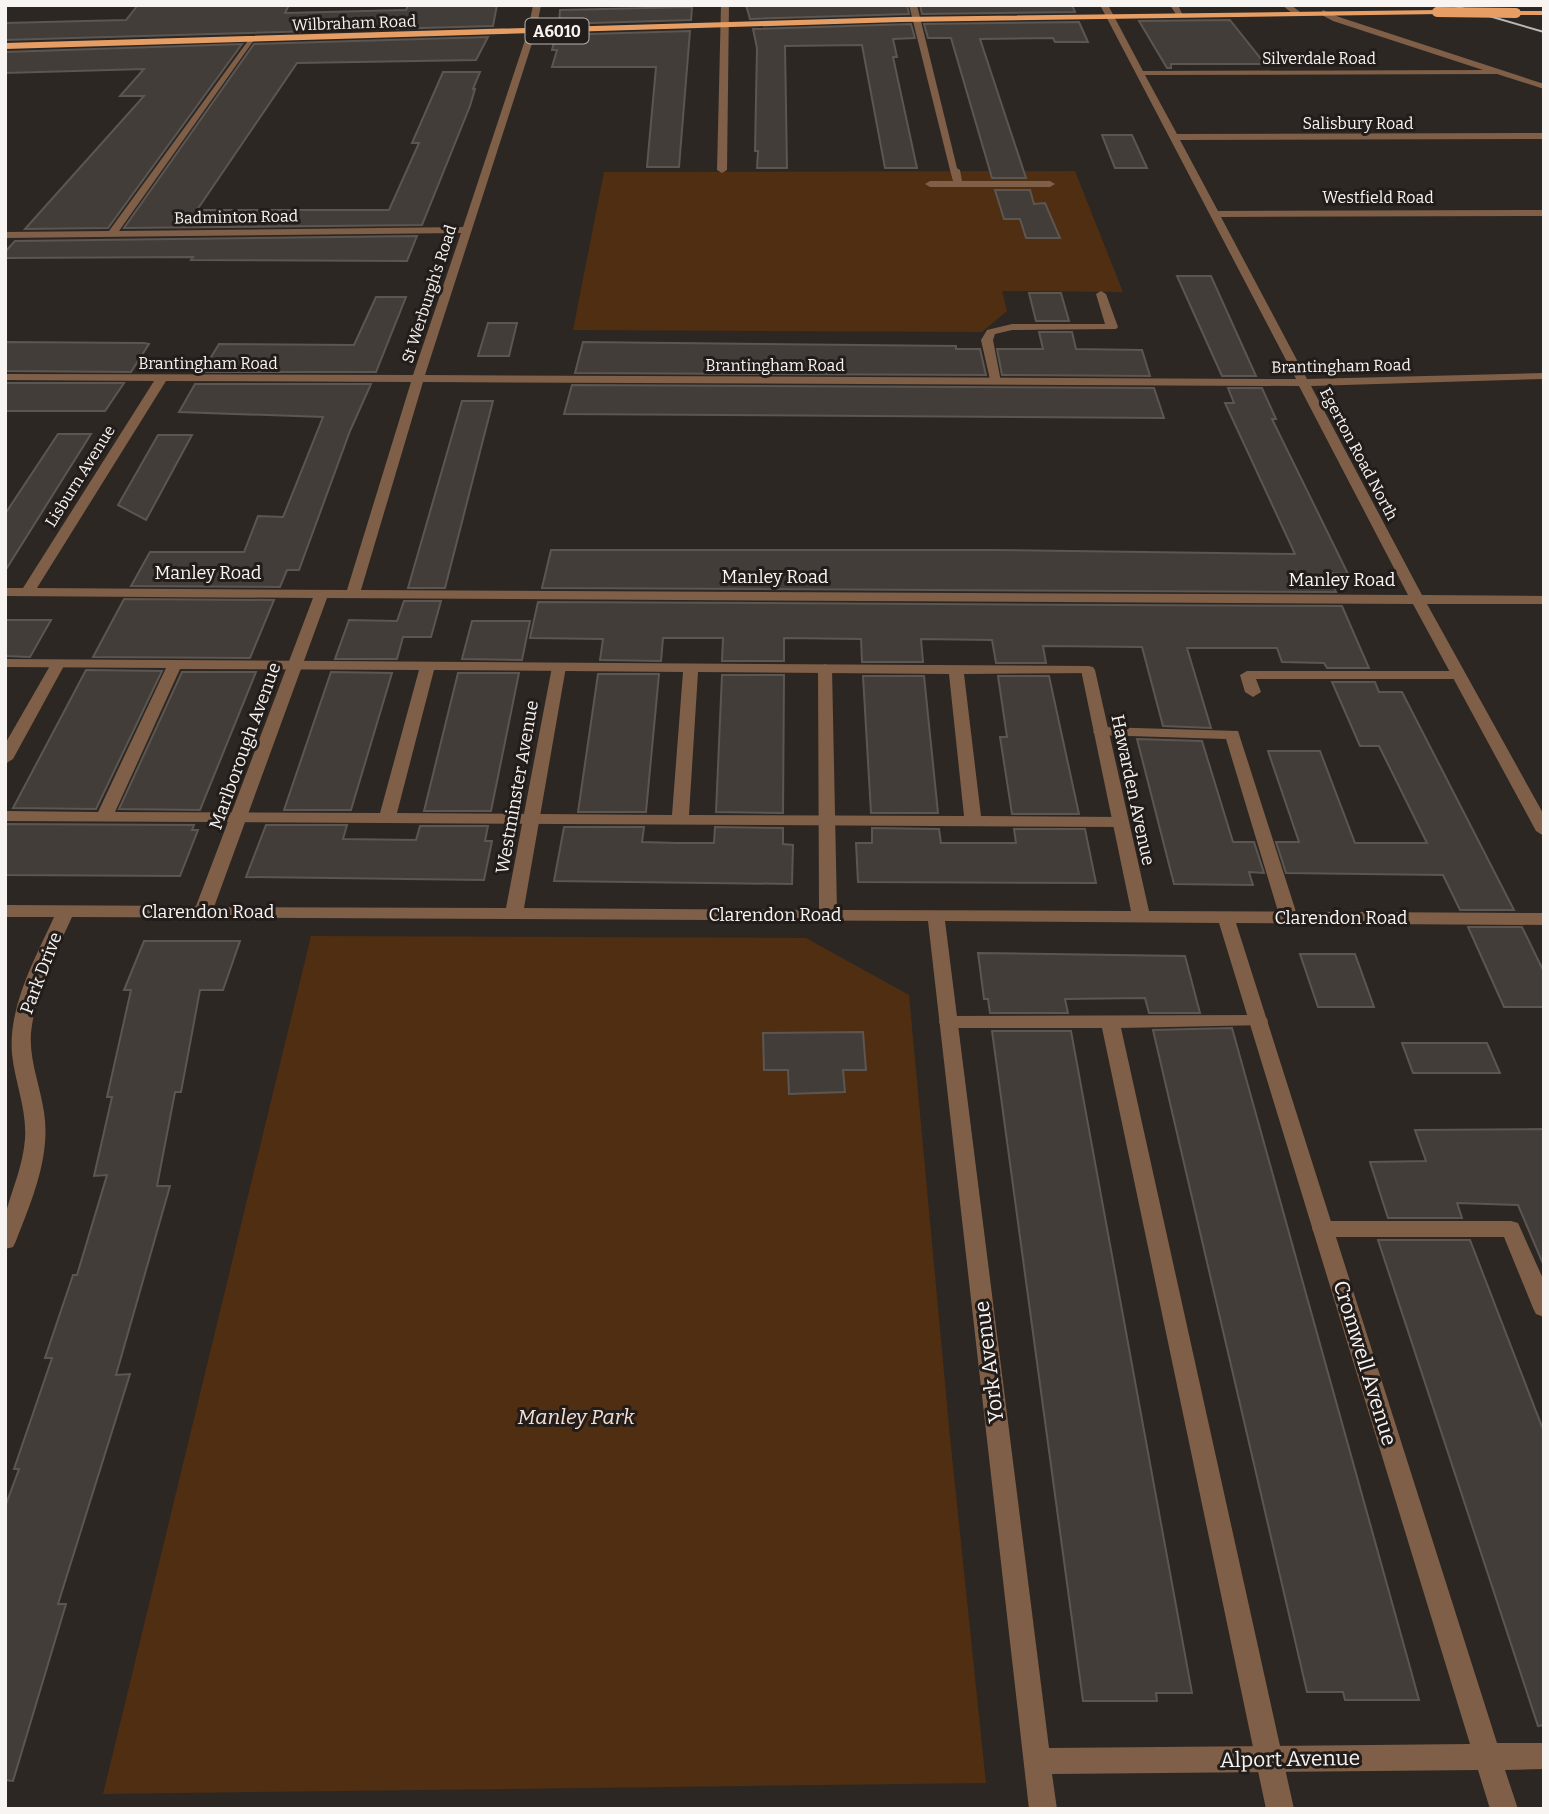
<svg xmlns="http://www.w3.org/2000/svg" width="1549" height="1814" font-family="Bitter,serif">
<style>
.green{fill:#502e11}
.building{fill:#433d3a;stroke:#5c5652;stroke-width:2}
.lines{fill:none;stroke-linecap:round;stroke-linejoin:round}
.service{fill:#7f5f47;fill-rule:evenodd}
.minor{fill:#7f5f47;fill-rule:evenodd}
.tertiary{fill:#7f5f47;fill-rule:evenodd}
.trunk{fill:#e69e65;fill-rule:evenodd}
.tram{stroke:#bab7b4;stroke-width:2}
.trunk-bridge{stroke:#e69e65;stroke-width:10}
.labels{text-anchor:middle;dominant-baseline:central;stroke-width:6;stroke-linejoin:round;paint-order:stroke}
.far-street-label{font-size:16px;fill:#f7f4f2;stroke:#221d1a}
.shield{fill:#221d1a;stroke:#b7b4b1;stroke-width:2}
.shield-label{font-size:16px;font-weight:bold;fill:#f7f4f2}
.street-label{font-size:18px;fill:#f7f4f2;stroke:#221d1a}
.near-street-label{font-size:21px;fill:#f7f4f2;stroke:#221d1a}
.near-park-label{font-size:21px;font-style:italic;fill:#f4dfd0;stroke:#221d1a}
</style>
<rect width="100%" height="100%" fill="#2c2723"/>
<g class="green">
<polygon points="1075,171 1123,292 1002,291 1007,311 982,332 573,330 604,172"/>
<polygon points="311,936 806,938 909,995 950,1437 986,1783 103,1794"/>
</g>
<g class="building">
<polygon points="138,5 289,5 285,13 406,10 408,5 497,5 493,26 5,40 5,23 126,20"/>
<polygon points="746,5 907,5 909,14 750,19"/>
<polygon points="920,5 1072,5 1075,12 922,14"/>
<polygon points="692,7 691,20 559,24 560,10"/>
<polygon points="1230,20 1265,64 1171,64 1171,68 1167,68 1139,21"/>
<polygon points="1079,22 1088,42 1055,42 1053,38 980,39 1026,178 992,178 951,38 928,38 924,24"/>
<polygon points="911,24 915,38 893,39 897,57 893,57 917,168 885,168 862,45 785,46 787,168 757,168 758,151 755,151 757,48 753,29"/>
<polygon points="690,31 679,167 647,167 656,67 552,67 557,50 552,50 556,35"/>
<polygon points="488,37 476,60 297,63 197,210 389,210 419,143 412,143 443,72 480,72 473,89 475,89 470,106 422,225 124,228 254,44"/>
<polygon points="242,44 108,228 25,229 144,96 120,96 144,69 5,73 5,52"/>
<polygon points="1102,135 1132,135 1147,168 1115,168"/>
<polygon points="995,190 1030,190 1034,204 1045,203 1060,238 1026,238 1020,219 1004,219"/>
<polygon points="417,236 407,261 191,260 193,257 5,258 5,252 15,241"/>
<polygon points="1177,276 1211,276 1256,376 1222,376"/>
<polygon points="1029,293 1061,293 1069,321 1036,321"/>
<polygon points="376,297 406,297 376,372 202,372 219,344 354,345"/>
<polygon points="488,323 517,323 509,356 478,356"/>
<polygon points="1039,332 1072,332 1076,349 1142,350 1150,376 1002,375 997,349 1043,349"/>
<polygon points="5,342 144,343 149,344 131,372 5,371"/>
<polygon points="583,342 956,346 956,349 980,349 986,375 575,373"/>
<polygon points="5,383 124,383 105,411 5,411"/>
<polygon points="195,384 371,384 350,431 299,570 287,570 280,587 131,586 150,552 244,552 258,516 283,517 323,417 179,412"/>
<polygon points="572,385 1154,388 1164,418 564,414"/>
<polygon points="1228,388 1262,388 1276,419 1272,419 1348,574 1328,573 1336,592 542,588 551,550 990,550 1295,554 1225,403 1234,403"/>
<polygon points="462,401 493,401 445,588 408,588"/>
<polygon points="58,434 91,434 5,571 5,514"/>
<polygon points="158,435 192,435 146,520 118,505"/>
<polygon points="124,599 274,600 250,658 93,657"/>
<polygon points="404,601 441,601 431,637 403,637 397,659 335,659 349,620 397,621"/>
<polygon points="538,602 1342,606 1369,668 1327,668 1324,663 1282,662 1277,648 1187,648 1211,728 1163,726 1142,647 1043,646 1046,663 996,663 992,640 921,639 923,662 862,662 861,639 784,638 784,661 722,661 723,638 663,638 661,661 600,660 603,639 530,638"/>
<polygon points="5,620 51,620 30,657 5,656"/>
<polygon points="472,621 530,621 522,660 462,659"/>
<polygon points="86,670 162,671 96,809 13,808"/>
<polygon points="182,672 256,672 200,810 119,809"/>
<polygon points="331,672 392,673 351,810 284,810"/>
<polygon points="458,673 519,673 491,811 424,811"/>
<polygon points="598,674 659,674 646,812 578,812"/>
<polygon points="722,675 784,675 783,813 716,812"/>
<polygon points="863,676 924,676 938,813 871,813"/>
<polygon points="998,676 1049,676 1079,814 1012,814 1000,737 1007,737"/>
<polygon points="1332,682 1375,682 1379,692 1402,692 1514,910 1460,910 1443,875 1286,873 1276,842 1299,842 1268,751 1320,751 1355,843 1427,843 1379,746 1360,746"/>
<polygon points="1137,739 1202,741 1233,842 1254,842 1264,873 1249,872 1253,885 1174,884"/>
<polygon points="5,824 194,825 192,830 198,830 180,876 5,875"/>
<polygon points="266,825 347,825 343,839 416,840 420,826 488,826 485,841 492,841 484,880 246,877"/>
<polygon points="564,827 644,827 642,842 677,843 714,843 715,827 783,828 783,844 793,845 792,884 554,881"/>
<polygon points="872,828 939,829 941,843 1016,843 1014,829 1085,829 1096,883 858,882 856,843 872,843"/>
<polygon points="1468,927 1522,927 1544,972 1544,1007 1504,1007"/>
<polygon points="144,941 240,941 223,990 200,990 181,1092 175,1092 157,1186 170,1186 116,1375 130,1374 58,1604 66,1604 13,1781 5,1780 5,1507 19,1469 14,1469 52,1358 45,1358 73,1275 77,1275 107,1175 94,1176 112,1097 107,1097 131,990 124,990"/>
<polygon points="978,953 1185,956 1200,1013 1149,1013 1145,998 1065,999 1068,1013 990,1013 988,999 984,999"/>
<polygon points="1300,954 1355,954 1374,1007 1318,1007"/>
<polygon points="1232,1028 1408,1660 1419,1700 1345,1700 1343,1692 1307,1692 1153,1030"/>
<polygon points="992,1031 1071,1031 1192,1693 1156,1693 1157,1701 1083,1701"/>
<polygon points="863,1032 866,1070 843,1070 845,1092 789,1094 788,1070 764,1070 763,1033"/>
<polygon points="1402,1043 1487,1043 1500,1073 1413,1073"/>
<polygon points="1544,1129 1544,1266 1518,1205 1457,1203 1462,1218 1388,1218 1370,1162 1426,1161 1415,1130"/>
<polygon points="1378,1240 1470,1240 1544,1432 1544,1725 1538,1726"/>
</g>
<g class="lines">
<g class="service">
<polygon points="1170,5 1178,5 1183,16 1177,16"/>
<polygon points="1282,5 1291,5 1300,12 1293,14"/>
<polygon points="955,167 960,170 962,181 1050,181 1055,184 1050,187 930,187 925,184 930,181 953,181 950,170"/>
<polygon points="1101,291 1106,294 1118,327 1116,329 1012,330 995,334 993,340 1001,382 991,384 981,340 987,330 1012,324 1105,324 1096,294"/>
<path d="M5 659 1088 666 1093 667 1095 670 1093 673 964 674 981 816 1120 817 1128 822 1120 827 5 821V811L98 812 166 668 5 667ZM180 669 419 670 380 813 115 812ZM434 670 683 672 672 815 397 813ZM698 672 949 674 964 816 689 815Z"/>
<polygon points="1247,671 1459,671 1466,675 1459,679 1256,679 1261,692 1253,697 1245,692 1240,675"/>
<polygon points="1101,727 1238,731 1298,918 1295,922 1283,922 1280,918 1226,739 1096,735 1093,732 1096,729"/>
<polygon points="1259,1015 1266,1017 1268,1021 1266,1025 1121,1028 1294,1809 1266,1809 1102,1028 948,1028 941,1026 939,1022 941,1018 948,1016"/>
<polygon points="1323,1221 1511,1221 1518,1223 1544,1281 1544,1317 1536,1314 1533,1308 1504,1237 1323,1237 1316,1235 1312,1229 1316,1223"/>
</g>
<g class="minor">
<polygon points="721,5 729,5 727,170 722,173 717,170"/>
<polygon points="909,5 917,5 958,172 950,170"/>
<path d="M1100 5H1108L1143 71 1483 70 1333 21 1320 14 1323 10 1339 17 1544 84V89L1497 74 1145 75 1177 134 1544 133V139L1180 140 1218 211 1544 210V216L1221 217 1307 379 1544 373V379L1311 386 1422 595 1544 596V604H1427L1544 815V836L1536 831 1413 604 327 598 214 907 506 908 552 667 559 663 566 667 524 908 819 910 818 668 825 664 832 668 837 910 1131 911 1081 670 1088 666 1095 670 1149 911 1544 913V925L1236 923 1497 1743H1544V1769L1505 1770 1518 1809H1490L1478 1770 1052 1774 1057 1809H1029L928 921 72 917C55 954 35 992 31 1033 29 1060 40 1085 44 1112 51 1156 32 1200 16 1241L13 1247 5 1249C5 1237 3 1223 6 1212 13 1187 23 1165 25 1139 27 1109 15 1083 12 1054 8 1006 35 959 54 917H5V905L196 906 313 598 5 596V588H23L154 381 5 380V374L413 375 461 233 5 238V232L109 231 250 38 254 40 119 231 463 227 528 31 532 29 536 31 425 375 1296 379ZM166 381 411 382 347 590 37 588ZM423 382 1299 386 1408 595 361 590ZM945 921 1219 923 1470 1744 1049 1748Z"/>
<polygon points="58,660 65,664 13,759 5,764 5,744 51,664"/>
</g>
<polygon class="tertiary" points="533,5 541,5 536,31 532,33 528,31"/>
<g class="trunk">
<polygon points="1437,10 1440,14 900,22 5,49 5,43 900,17"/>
<polygon points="1516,11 1544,11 1544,15 1513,15"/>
</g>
<polyline class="tram" points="1451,5 1544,32"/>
<polyline class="trunk-bridge" points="1437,12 1516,13"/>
</g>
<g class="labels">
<g class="far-street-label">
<text transform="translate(354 23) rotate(-2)">Wilbraham Road</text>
<text x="1319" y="58">Silverdale Road</text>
<text x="1358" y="123">Salisbury Road</text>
<text x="1378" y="197">Westfield Road</text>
<text transform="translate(236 217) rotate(-1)">Badminton Road</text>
<text transform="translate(429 294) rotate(-72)">St Werburgh's Road</text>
<text x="208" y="363">Brantingham Road</text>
<text x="775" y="365">Brantingham Road</text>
<text transform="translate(1341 366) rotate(-1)">Brantingham Road</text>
<text transform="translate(1359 454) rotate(62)">Egerton Road North</text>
<text transform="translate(80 476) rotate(-58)">Lisburn Avenue</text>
</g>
<rect class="shield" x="525.5" y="18.5" width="63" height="25" rx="5"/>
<g class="shield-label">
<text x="557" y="31">A6010</text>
</g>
<g class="street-label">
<text x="208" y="573">Manley Road</text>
<text x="775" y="577">Manley Road</text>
<text x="1342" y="580">Manley Road</text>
<text transform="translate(245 746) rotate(-70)">Marlborough Avenue</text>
<text transform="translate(517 787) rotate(-80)">Westminster Avenue</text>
<text transform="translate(1133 790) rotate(78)">Hawarden Avenue</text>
<text x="208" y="912">Clarendon Road</text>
<text x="775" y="915">Clarendon Road</text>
<text x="1341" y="918">Clarendon Road</text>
<text transform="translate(41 973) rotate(-69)">Park Drive</text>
</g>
<g class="near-street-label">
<text transform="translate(989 1362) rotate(-97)">York Avenue</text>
<text transform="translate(1365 1363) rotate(73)">Cromwell Avenue</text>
<text transform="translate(1290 1759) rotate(-1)">Alport Avenue</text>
</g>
<g class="near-park-label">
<text x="576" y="1417">Manley Park</text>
</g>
</g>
<rect width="1549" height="1814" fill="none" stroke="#f7f4f2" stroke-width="14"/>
</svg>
